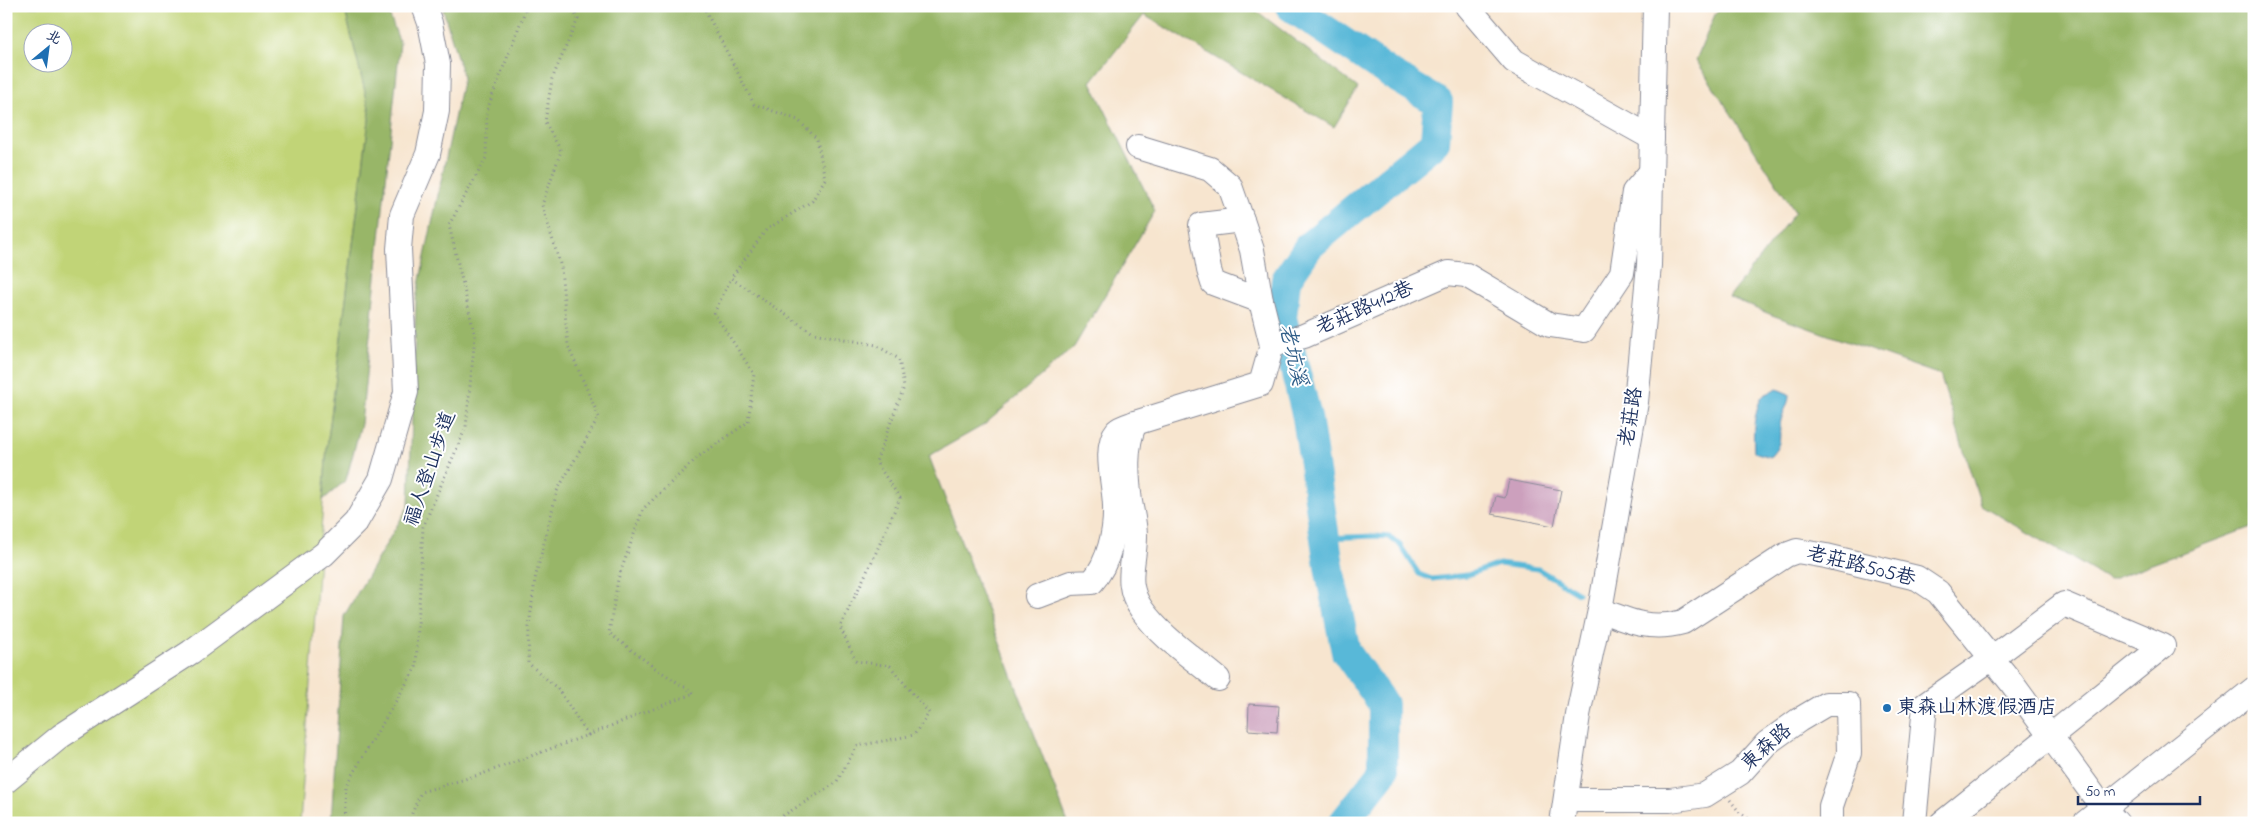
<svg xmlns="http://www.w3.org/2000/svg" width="2260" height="829" font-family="'Indie Flower','LXGW WenKai TC',sans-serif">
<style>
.green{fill:#c1d477;stroke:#6e826a;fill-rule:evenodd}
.forest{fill:#98b668;stroke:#5a7263}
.water{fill:#59b8d8;stroke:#3a749b}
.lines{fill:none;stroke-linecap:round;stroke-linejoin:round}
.stream{stroke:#59b8d8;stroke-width:5}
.river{stroke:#59b8d8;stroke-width:30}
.building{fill:#cca0bd}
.minor-casing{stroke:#898a96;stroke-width:26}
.path{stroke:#898a96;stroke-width:3;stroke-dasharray:1 4;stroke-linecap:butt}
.minor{stroke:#fff;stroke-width:24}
.poi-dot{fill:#1f6fb2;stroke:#fff;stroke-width:2}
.labels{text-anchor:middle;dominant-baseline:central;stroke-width:4;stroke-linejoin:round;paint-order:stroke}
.street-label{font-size:20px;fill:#1b2f5e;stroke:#fff}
.poi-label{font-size:20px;fill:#1b2f5e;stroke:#fff;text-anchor:start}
.water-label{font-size:21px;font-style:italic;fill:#315f89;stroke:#fff}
</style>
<rect width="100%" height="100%" fill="#fff"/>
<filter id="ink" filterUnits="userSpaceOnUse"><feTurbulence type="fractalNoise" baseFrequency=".02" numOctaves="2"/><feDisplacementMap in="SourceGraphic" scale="10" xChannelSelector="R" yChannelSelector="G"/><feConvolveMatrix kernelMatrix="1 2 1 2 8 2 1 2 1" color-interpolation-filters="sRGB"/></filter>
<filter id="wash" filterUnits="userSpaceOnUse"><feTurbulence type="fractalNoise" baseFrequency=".0096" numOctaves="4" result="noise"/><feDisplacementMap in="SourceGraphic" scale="20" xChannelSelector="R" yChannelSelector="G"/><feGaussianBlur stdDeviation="1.12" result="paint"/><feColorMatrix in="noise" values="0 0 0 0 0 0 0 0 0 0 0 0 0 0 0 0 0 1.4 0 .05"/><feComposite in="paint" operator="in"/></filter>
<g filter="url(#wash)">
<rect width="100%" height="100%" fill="#f7e5cf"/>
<path class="green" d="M6 6H344L370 112 327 447 300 823H6ZM32 32H62V62H32Z"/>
<g class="forest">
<polygon points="344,6 386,6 400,43 361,424 346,480 323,500 327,447 370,112"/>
<polygon points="442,6 1250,6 1358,88 1334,127 1144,15 1091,82 1155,211 1074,347 984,425 929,456 1068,823 331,823 344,616 409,505 416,299 463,77"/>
<polygon points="1724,6 2254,6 2254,526 2109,580 1981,505 1940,375 1772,315 1729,297 1795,212 1696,60 1716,12"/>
</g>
<path class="water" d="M1777 389 1789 394C1789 404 1785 408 1782 417 1776 434 1786 440 1770 457L1754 452C1753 432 1753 415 1762 396Z"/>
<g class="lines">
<polyline class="stream" points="1325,538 1374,536 1389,537 1400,545 1419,574 1432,579 1467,575 1499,564 1538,569 1578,593"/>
<polyline class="river" points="1290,6 1389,73 1438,102 1435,142 1309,246 1286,280 1282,318 1307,417 1330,572 1346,652 1383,704 1383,772 1343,823"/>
</g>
<g id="blocks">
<g class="building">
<polygon points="1509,480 1561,490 1554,526 1492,514 1496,496 1505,498"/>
<polygon points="1249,704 1279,706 1277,732 1248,730"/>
</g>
</g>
</g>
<g filter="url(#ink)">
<use href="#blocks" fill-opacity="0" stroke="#898a96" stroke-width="1"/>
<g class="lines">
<defs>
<g id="minor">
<polyline points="1467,6 1514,61 1652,138"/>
<polyline points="1242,220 1252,250 1261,301"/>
<polyline points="1272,345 1304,336 1448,273 1466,275 1550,325 1584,330 1622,273 1634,192 1651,172"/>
<path d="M1135 423C1124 447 1127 477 1130 502 1132 513 1135 525 1135 536 1135 564 1123 583 1142 610 1162 638 1192 657 1218 679"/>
<path d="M1037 596 1071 583 1092 582C1109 563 1116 531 1115 506 1115 487 1103 447 1117 431 1121 427 1130 425 1135 423L1261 384 1272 345 1261 301 1213 283 1209 270 1201 225 1242 220 1230 186 1210 169 1138 147"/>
<path d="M1600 610C1630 622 1651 631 1683 622L1786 555 1797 551 1826 556 1917 578 1938 592 2011 682 2103 808 2117 823"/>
<polyline points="6,781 61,736 191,652 324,554 356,522 381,479 406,392 399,249 402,215 428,154 437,111 438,64 430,23 424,6"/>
<polyline points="1566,800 1670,800 1705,795 1740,773 1767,743 1799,720 1826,704 1848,704 1849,753 1831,806 1831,823"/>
<polyline points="1562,823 1578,715 1600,610 1636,402 1649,265 1655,6"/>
<polyline points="1914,823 1925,705 1992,658 2064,604 2163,646 1942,823"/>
<polyline points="2085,823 2254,689"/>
</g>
</defs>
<use href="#minor" class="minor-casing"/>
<g class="path">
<polyline points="703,6 754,104 798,120 817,139 825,179 812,201 766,230 731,278 813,333 876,345 899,359 904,387 876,462 900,498 874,557 840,627 856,661 890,666 929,713 914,735 857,746 836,783 781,817 782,823"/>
<polyline points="588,735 694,693 655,668 609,633 618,579 643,509 698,457 748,422 754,374 714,313 731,278"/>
<polyline points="1730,800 1740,813 1755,823"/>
<polyline points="344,823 346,785 416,667 423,527 466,427 475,336 449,225 486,158 487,110 527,6"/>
<polyline points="408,823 421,792 482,774 588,735 558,689 528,663 529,627 535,579 557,491 599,417 568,346 561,267 542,205 561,151 545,122 552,79 578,19 571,6"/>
</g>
<use href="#minor" class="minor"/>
</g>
</g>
<circle class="poi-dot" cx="1887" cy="708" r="5"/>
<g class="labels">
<g class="street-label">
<text transform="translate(1365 309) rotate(-24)">老莊路412巷</text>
<text transform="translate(1632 417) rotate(-81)">老莊路</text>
<text transform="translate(431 469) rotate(-71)">福人登山步道</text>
<text transform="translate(1861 567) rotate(14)">老莊路505巷</text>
<text transform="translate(1767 748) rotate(-42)">東森路</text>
</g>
<g class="poi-label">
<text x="1897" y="708">東森山林渡假酒店</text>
</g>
<g class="water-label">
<text transform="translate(1292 355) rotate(77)">老坑溪</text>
</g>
</g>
<rect width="2260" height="829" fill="none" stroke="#fff" stroke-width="25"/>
<g transform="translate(48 48) rotate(29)"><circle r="24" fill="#ffffff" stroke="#a4acbf"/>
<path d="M0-4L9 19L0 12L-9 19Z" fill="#1f6fb2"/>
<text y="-8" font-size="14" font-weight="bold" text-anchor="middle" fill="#1b2f5e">北</text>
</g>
<path d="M2078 796v8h122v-8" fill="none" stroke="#1b2f5e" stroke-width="2.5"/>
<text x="2085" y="796" font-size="15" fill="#1b2f5e" stroke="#ffffff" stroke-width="4" paint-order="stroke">50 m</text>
</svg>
